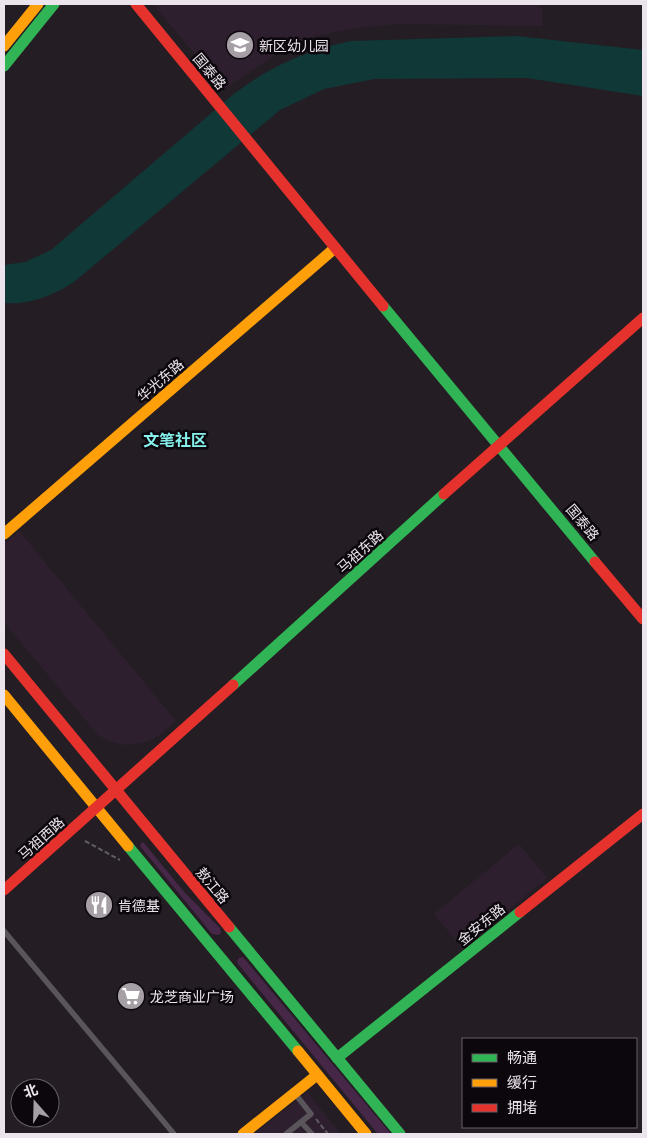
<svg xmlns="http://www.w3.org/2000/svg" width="647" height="1138" font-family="'Noto Serif','Noto Sans SC',serif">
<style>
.built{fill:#2e1f2f}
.green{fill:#462748}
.water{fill:#0f3837}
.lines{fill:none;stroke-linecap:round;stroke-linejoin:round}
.path{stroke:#615e61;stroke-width:2;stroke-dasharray:5 2.5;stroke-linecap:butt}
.lane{stroke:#5a555a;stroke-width:5.5}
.fast{stroke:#30b455;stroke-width:11}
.slow{stroke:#ff9f0a;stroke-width:11}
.jam{stroke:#e5322d;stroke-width:11}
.labels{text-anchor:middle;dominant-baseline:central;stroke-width:5;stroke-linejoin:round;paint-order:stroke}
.poi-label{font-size:14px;fill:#ece4ec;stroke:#0c070d;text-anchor:start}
.street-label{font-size:14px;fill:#ece4ec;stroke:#0c070d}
.quarter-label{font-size:16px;font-weight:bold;fill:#86f1ec;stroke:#0c070d}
</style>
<rect width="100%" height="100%" fill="#241e24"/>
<g class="built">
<polygon points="153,4 538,4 542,9 542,26 399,24 364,27 339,31 312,37 284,49 224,89"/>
<polygon points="19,531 176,721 158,736 146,742 124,745 109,741 98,735 4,622 4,544"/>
<polygon points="519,844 547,878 462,948 434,914"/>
<polygon points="307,1092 341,1134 254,1134"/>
</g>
<g class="green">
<polygon points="142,842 144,843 185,893 220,928 221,932 219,935 212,934 140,846"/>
<polygon points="243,957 391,1134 378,1134 238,964 237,961 239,958"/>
</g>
<path class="water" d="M516 36 643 50V96L527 78 374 79 324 89 280 110 74 282C52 296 29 305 4 303V265L25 262 51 250 209 115C249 77 296 52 351 41Z"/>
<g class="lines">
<g class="path">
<polyline points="85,841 120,860"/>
<polyline points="316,1119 328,1134"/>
</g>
<g class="lane">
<polyline points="4,931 174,1134"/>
<polyline points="301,1122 312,1134"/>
<polyline points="286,1134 311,1114 296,1095"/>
</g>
<g class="fast">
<polyline points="4,66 54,4"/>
<polyline points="383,306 595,562"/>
<polyline points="233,685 444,494"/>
<polyline points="128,846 298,1051"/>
<polyline points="229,927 400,1134"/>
<polyline points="337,1058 520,912"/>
</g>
<g class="slow">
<polyline points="4,46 38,4"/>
<polyline points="4,534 335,248"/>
<polyline points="4,695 128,846"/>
<polyline points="298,1051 366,1134"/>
<polyline points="243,1134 317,1075"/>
</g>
<g class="jam">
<polyline points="136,4 383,306"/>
<polyline points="444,494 643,318"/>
<polyline points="595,562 643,619"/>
<polyline points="4,654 229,927"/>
<polyline points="4,890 233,685"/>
<polyline points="520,912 643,814"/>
</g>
</g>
<defs>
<symbol id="school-disc" viewBox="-11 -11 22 22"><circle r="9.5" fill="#a69fa6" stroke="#0c070d"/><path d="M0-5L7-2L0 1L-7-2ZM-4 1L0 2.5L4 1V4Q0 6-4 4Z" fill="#fff"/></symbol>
<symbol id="restaurant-disc" viewBox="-11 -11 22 22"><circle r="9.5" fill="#a69fa6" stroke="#0c070d"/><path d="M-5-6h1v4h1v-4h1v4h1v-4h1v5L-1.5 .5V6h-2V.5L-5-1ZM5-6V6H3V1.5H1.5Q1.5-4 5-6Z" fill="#fff"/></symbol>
<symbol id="supermarket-disc" viewBox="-11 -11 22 22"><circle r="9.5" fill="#a69fa6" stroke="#0c070d"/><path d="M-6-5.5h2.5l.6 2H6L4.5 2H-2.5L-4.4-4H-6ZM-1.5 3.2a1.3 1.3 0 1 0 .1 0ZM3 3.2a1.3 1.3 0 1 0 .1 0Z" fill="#fff"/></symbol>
</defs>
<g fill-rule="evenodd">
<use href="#school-disc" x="224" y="29" width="32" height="32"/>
<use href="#restaurant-disc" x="83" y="889" width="32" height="32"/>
<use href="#supermarket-disc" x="115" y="980" width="32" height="32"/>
</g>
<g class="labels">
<g class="poi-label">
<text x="259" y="45">新区幼儿园</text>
<text x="118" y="905">肯德基</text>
<text x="150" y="996">龙芝商业广场</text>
</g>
<g class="street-label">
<text transform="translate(210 71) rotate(50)">国泰路</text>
<text transform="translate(160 380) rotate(-41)">华光东路</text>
<text transform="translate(583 522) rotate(50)">国泰路</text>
<text transform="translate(360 551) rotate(-42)">马祖东路</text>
<text transform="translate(41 838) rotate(-42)">马祖西路</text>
<text transform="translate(213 885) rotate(50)">敖江路</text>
<text transform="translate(481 924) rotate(-39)">金安东路</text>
</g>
<g class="quarter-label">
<text x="175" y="440">文笔社区</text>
</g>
</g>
<rect width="647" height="1138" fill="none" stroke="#ece4ec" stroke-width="10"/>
<rect x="462" y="1038" width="175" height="90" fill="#0c070d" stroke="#665f66"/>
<rect x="472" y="1054" width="25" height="8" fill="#30b455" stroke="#665f66"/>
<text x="507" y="1063" font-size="15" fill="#ece4ec">畅通</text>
<rect x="472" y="1079" width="25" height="8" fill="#ff9f0a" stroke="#665f66"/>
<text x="507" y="1088" font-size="15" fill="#ece4ec">缓行</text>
<rect x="472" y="1104" width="25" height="8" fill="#e5322d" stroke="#665f66"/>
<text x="507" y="1113" font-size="15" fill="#ece4ec">拥堵</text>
<g transform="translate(35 1103) rotate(340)"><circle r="24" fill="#0c070d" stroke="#665f66"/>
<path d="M0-4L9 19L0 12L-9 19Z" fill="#a69fa6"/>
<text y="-8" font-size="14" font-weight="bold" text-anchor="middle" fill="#ece4ec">北</text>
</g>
</svg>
